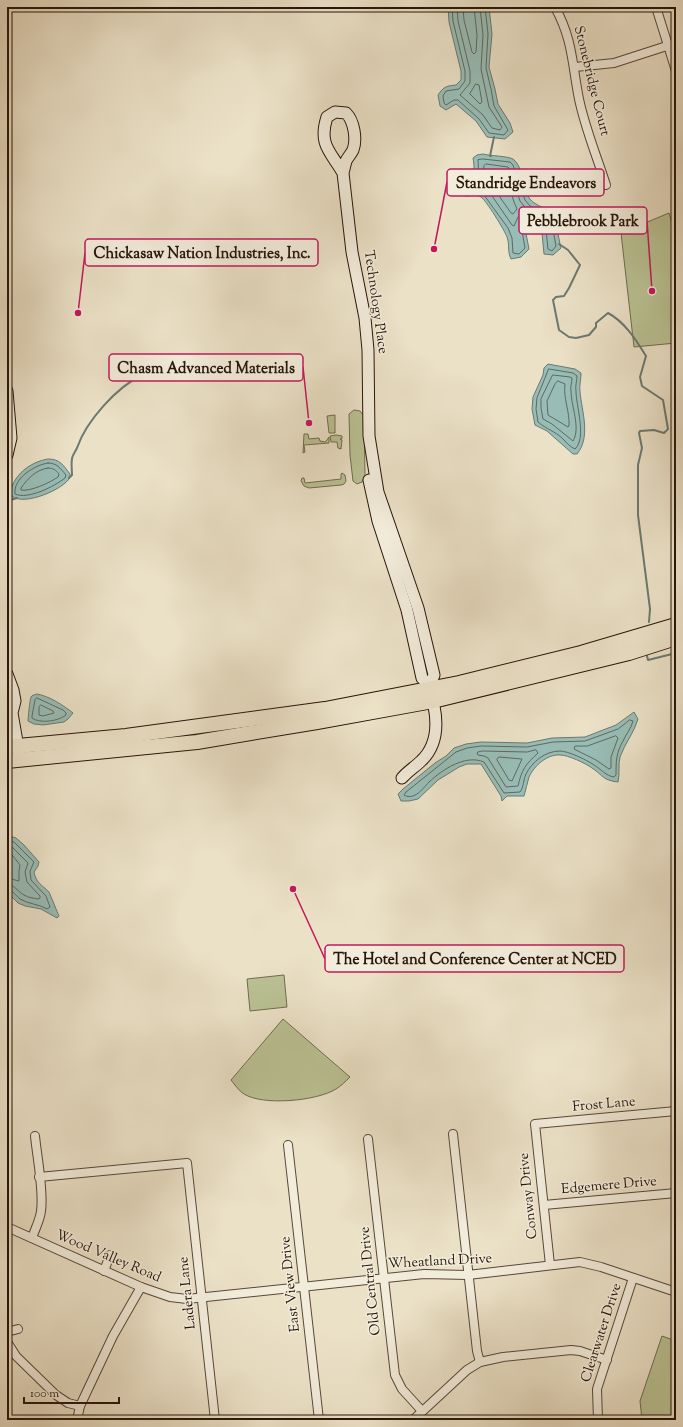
<svg xmlns="http://www.w3.org/2000/svg" width="683" height="1427" font-family="'Sorts Mill Goudy',serif">
<style>
.green{fill:#bac294;stroke:#706b4f}
.water{fill:#98bdb6;stroke:#6b7971}
.lines{fill:none;stroke-linecap:round;stroke-linejoin:round}
.shore{stroke:#606860;stroke-width:1}
.stream{stroke:#6b7971;stroke-width:2}
.street-casing{stroke:#584739;stroke-width:10}
.secondary-casing{stroke:#27140a;stroke-width:13}
.highway-casing{stroke:#27140a;stroke-width:16}
.street{stroke:#f2ecdb;stroke-width:8}
.secondary{stroke:#f2ecdb;stroke-width:11}
.highway{stroke:#ebe1c7;stroke-width:14}
.labels{text-anchor:middle;dominant-baseline:central;stroke-width:3;stroke-linejoin:round;paint-order:stroke}
.street-label{font-size:14px;fill:#27140a;stroke:#f2ecdb}
.leader{fill:none;stroke:#c2185b;stroke-width:1.5}
.callout-dot{fill:#c2185b;stroke:#f2ecdb;stroke-width:1.5}
.callout{fill:#f2ecdb;stroke:#c2185b;stroke-width:1.5}
.callout-label{font-size:15px;text-anchor:middle;font-weight:bold;fill:#27140a}
</style>
<rect width="100%" height="100%" fill="#ebe1c7"/>
<filter id="stains"><feTurbulence type="fractalNoise" baseFrequency=".005" numOctaves="4"/><feColorMatrix values="0 0 0 0 .2 0 0 0 0 .09 0 0 0 0 .02 0 0 0 .5 -.17"/></filter>
<radialGradient id="worn" r=".72"><stop offset=".6" stop-color="#630" stop-opacity="0"/><stop offset="1" stop-color="#630" stop-opacity=".3"/></radialGradient>
<g class="green">
<polygon points="669,213 676,238 676,343 634,347 621,233"/>
<polygon points="354,410 360,411 364,416 365,475 362,482 357,484 353,481 350,455 349,414"/>
<polygon points="335,415 335,433 329,433 327,416"/>
<polygon points="304,434 308,434 309,439 319,438 320,441 325,442 327,440 329,437 329,443 304,445 305,452 303,453"/>
<polygon points="336,435 342,436 342,439 340,439 342,440 341,449 338,448 337,442 331,442 330,436"/>
<polygon points="342,473 345,475 346,481 344,484 341,485 309,488 304,486 301,481 302,478 304,478 305,483 341,479 341,474"/>
<polygon points="284,975 287,1007 250,1011 247,979"/>
<path d="M283 1019 350 1077C346 1081 341 1086 336 1089 317 1101 263 1106 244 1094 239 1091 235 1085 231 1080Z"/>
<polygon points="662,1336 676,1341 676,1420 642,1420 640,1401"/>
</g>
<g class="water">
<path d="M448 7H489L492 34 489 67 495 89 498 104 510 123 513 132 505 139 487 137 476 121 456 104 446 110 440 106 438 95C444 86 447 86 456 85L461 80V71L449 22Z"/>
<path d="M483 154C490 156 508 156 513 159 522 165 524 187 528 196 532 205 544 206 550 213 557 220 558 237 561 248L553 255 544 254 541 223 537 221 524 223 529 249 521 257 511 259C507 251 510 245 507 237 505 231 486 200 481 197 477 194 470 196 465 196L463 193C476 187 475 171 473 158L477 155Z"/>
<path d="M548 364 575 369 581 373C581 380 579 386 580 392 582 412 591 437 577 454H573L547 431 535 425 532 409 533 397 543 375 544 368Z"/>
<path d="M48 459C60 459 63 465 70 474 70 477 70 479 68 480 60 491 19 508 10 494 13 475 30 462 48 459Z"/>
<path d="M37 694C49 696 63 705 73 713L68 719 64 722 43 725 34 724 28 721C28 718 30 699 31 697 32 695 34 695 37 694Z"/>
<path d="M634 712 638 719C634 733 625 743 620 757 618 764 620 774 618 782 602 780 604 776 592 768 585 763 568 755 560 755 547 754 534 766 529 777 527 783 526 790 524 796H507L502 801 501 796 481 764H467L459 767 438 780 418 799 409 801H401L398 794 403 789 435 763 446 756 454 748 466 744 481 742 527 743 552 738 585 737 616 725Z"/>
<path d="M7 835 16 838 24 845 39 862 38 866 34 872C36 883 42 885 49 892 50 894 58 914 59 916L57 918 41 909 25 906 18 903 7 892Z"/>
</g>
<g class="lines">
<g class="shore">
<polyline points="452,7 453,21 465,71 465,81 459,89 446,91 443,96 444,103 446,105 454,100 458,100 479,119 489,133 504,135 508,130 494,106 491,89 486,68 488,34 485,7"/>
<polyline points="457,7 458,21 470,71 470,83 460,95 483,115 492,128 500,130 502,127 489,107 481,69 483,35 480,7"/>
<polyline points="463,7 464,20 472,52 474,54 476,52 477,35 474,7"/>
<polygon points="476,84 479,85 482,102 480,104 470,94"/>
<path d="M483 159 510 162 513 165 525 200 530 206 547 215 552 224 556 246 552 251 548 249 545 221C539 215 523 215 521 225L525 248 519 254 513 253 512 238 508 228 484 195 474 190C478 180 479 171 478 160Z"/>
<polygon points="486,164 508,167 509,168 520,201 528,211 527,213 518,217 514,226 512,225 492,196 487,190 481,187 484,166"/>
<polygon points="490,171 505,173 514,202 517,209 513,214 511,213 497,193 488,184"/>
<path d="M549 369 573 373 577 376C577 381 575 386 576 391 576 406 587 438 575 449 570 447 567 443 563 439 555 431 546 429 538 422L536 409 537 398Z"/>
<path d="M553 375 570 377 572 378C572 383 570 387 571 391 571 406 581 428 573 441L552 424 543 419 541 408V399Z"/>
<path d="M558 381 565 384C563 398 570 412 569 426L568 427 548 415 547 401 555 384Z"/>
<path d="M48 463C57 463 60 468 66 475L65 478C55 486 28 500 15 494 13 478 35 465 48 463Z"/>
<path d="M48 468C53 468 56 470 59 474L58 477C51 482 30 492 21 490V488C28 478 36 470 48 468Z"/>
<path d="M37 698 63 710 66 713V715C59 721 40 724 32 718V716L35 700Z"/>
<polygon points="41,705 53,711 54,713 43,716 39,715 39,707"/>
<path d="M630 720 633 721C631 729 626 734 623 741 616 753 616 762 616 775L614 777C606 776 601 769 594 765 587 760 568 751 560 751 545 751 532 762 526 774 523 780 524 787 520 792L504 793 484 762C465 754 442 770 429 782 425 786 420 793 415 795 412 797 407 797 404 795L406 792 456 752 467 748 481 746 527 747 553 742 585 741 618 729Z"/>
<polygon points="616,736 618,738 611,757 611,768 609,769 596,760 574,749 575,746 587,746"/>
<path d="M536 750 538 753C525 765 522 769 518 786L506 787 488 758 484 756 478 755 477 753 478 752 482 751 527 752Z"/>
<polygon points="499,757 522,759 512,781 509,780 497,760"/>
<path d="M7 840 14 842 34 862 30 871 31 880 46 896 50 907 47 909C39 904 28 904 20 899 15 895 13 890 7 889"/>
<path d="M7 845 12 847 28 863 25 872 27 882 40 896V898L38 899C33 898 29 898 24 895 18 892 15 885 7 884"/>
<polyline points="7,851 13,856 20,865 19,871 19,881 7,878"/>
</g>
<g class="stream">
<polyline points="491,156 490,156 494,137"/>
<path d="M559 244 568 250 580 265 569 288 564 296 556 297 553 300 559 330 569 337 576 338 589 335 596 327V323L608 313C625 322 636 340 646 356L640 377 642 386 663 400 668 429 664 433 654 430 640 431 639 433 642 448 638 465V515L650 609 649 622"/>
<path d="M69 478 72 475C72 470 71 464 72 459 72 456 75 452 77 448 86 421 117 387 142 375"/>
<polyline points="7,501 17,498"/>
<polyline points="647,656 648,660 676,653"/>
</g>
<defs>
<g id="street">
<path d="M555 7C573 40 572 64 579 99 585 128 597 157 606 185"/>
<polyline points="656,7 676,71"/>
<polyline points="575,67 614,63 676,43"/>
<polyline points="453,1134 477,1351 480,1362"/>
<polyline points="368,1139 395,1375 402,1389 422,1411"/>
<polyline points="288,1145 319,1420"/>
<polyline points="39,1177 187,1163 215,1420"/>
<polyline points="544,1205 676,1193"/>
<polyline points="7,1227 141,1287 170,1297 187,1299 424,1274 468,1275 580,1262 601,1267 676,1292"/>
<path d="M32 1238C35 1229 40 1220 41 1211 44 1191 37 1157 35 1136"/>
<polyline points="550,1265 535,1124 676,1111"/>
<polyline points="104,1271 110,1255"/>
<polyline points="7,1332 18,1329"/>
<polyline points="7,1342 16,1356 56,1395 68,1403 80,1406"/>
<polyline points="77,1420 80,1406 113,1336 141,1287"/>
<polyline points="413,1420 467,1370 480,1362 503,1357 571,1350 580,1351 607,1360"/>
<polyline points="598,1420 597,1389 633,1278"/>
</g>
<g id="secondary">
<path d="M343 173C331 152 318 145 327 117L335 112 346 113C354 121 357 139 353 150 351 154 348 157 346 161 345 165 344 169 343 173L352 252 365 318 368 350 369 436 378 492 418 608 434 675 430 685"/>
<polyline points="7,391 11,438 7,455"/>
<path d="M369 480 378 521 407 610 422 678C432 688 432 693 434 706 438 726 437 746 421 761 415 767 408 771 402 778"/>
<polyline points="7,674 13,690 15,701 12,713 19,753"/>
</g>
<g id="highway">
<polyline points="7,747 126,736 325,709 459,683 581,653 676,625"/>
<polyline points="7,761 197,742 317,722 433,701 629,653 676,638"/>
</g>
</defs>
<use href="#street" class="street-casing"/>
<use href="#secondary" class="secondary-casing"/>
<use href="#highway" class="highway-casing"/>
<use href="#street" class="street"/>
<use href="#secondary" class="secondary"/>
<use href="#highway" class="highway"/>
</g>
<g class="labels">
<g class="street-label">
<text transform="translate(591 81) rotate(76)">Stonebridge Court</text>
<text transform="translate(375 302) rotate(82)">Technology Place</text>
<text transform="translate(604 1105) rotate(-5)">Frost Lane</text>
<text transform="translate(609 1186) rotate(-5)">Edgemere Drive</text>
<text transform="translate(529 1196) rotate(-96)">Conway Drive</text>
<text transform="translate(108 1257) rotate(23)">Wood Valley Road</text>
<text transform="translate(440 1262) rotate(-3)">Wheatland Drive</text>
<text transform="translate(371 1281) rotate(-96)">Old Central Drive</text>
<text transform="translate(291 1284) rotate(-96)">East View Drive</text>
<text transform="translate(188 1293) rotate(-96)">Ladera Lane</text>
<text transform="translate(602 1333) rotate(-72)">Clearwater Drive</text>
</g>
</g>
<path class="leader" d="M434 249L447 182M652 291L647 221M78 313L85 253M309 423L303 367M293 889L325 959"/>
<g class="callout-dot">
<circle cx="434" cy="249" r="4"/>
<circle cx="652" cy="291" r="4"/>
<circle cx="78" cy="313" r="4"/>
<circle cx="309" cy="423" r="4"/>
<circle cx="293" cy="889" r="4"/>
</g>
<g class="callout">
<rect x="447" y="169" width="157" height="27" rx="4"/>
<rect x="519" y="207" width="128" height="27" rx="4"/>
<rect x="85" y="239" width="233" height="27" rx="4"/>
<rect x="109" y="354" width="194" height="27" rx="4"/>
<rect x="325" y="945" width="299" height="27" rx="4"/>
</g>
<g class="callout-label">
<text x="526" y="188">Standridge Endeavors</text>
<text x="583" y="226">Pebblebrook Park</text>
<text x="202" y="258">Chickasaw Nation Industries, Inc.</text>
<text x="206" y="373">Chasm Advanced Materials</text>
<text x="475" y="964">The Hotel and Conference Center at NCED</text>
</g>
<rect width="683" height="1427" fill="none" stroke="#ebe1c7" stroke-width="24"/>
<rect x="8" y="8" width="667" height="1411" fill="none" stroke="#27140a" stroke-width="2"/>
<rect x="12" y="12" width="659" height="1403" fill="none" stroke="#27140a"/>
<path d="M24 1397v6h95v-6" fill="none" stroke="#27140a" stroke-width="2"/>
<text x="30" y="1397" font-size="12" fill="#27140a" stroke="#f2ecdb" stroke-width="3" paint-order="stroke">100 m</text>
<rect width="100%" height="100%" filter="url(#stains)"/>
<rect width="100%" height="100%" fill="url(#worn)"/>
</svg>
